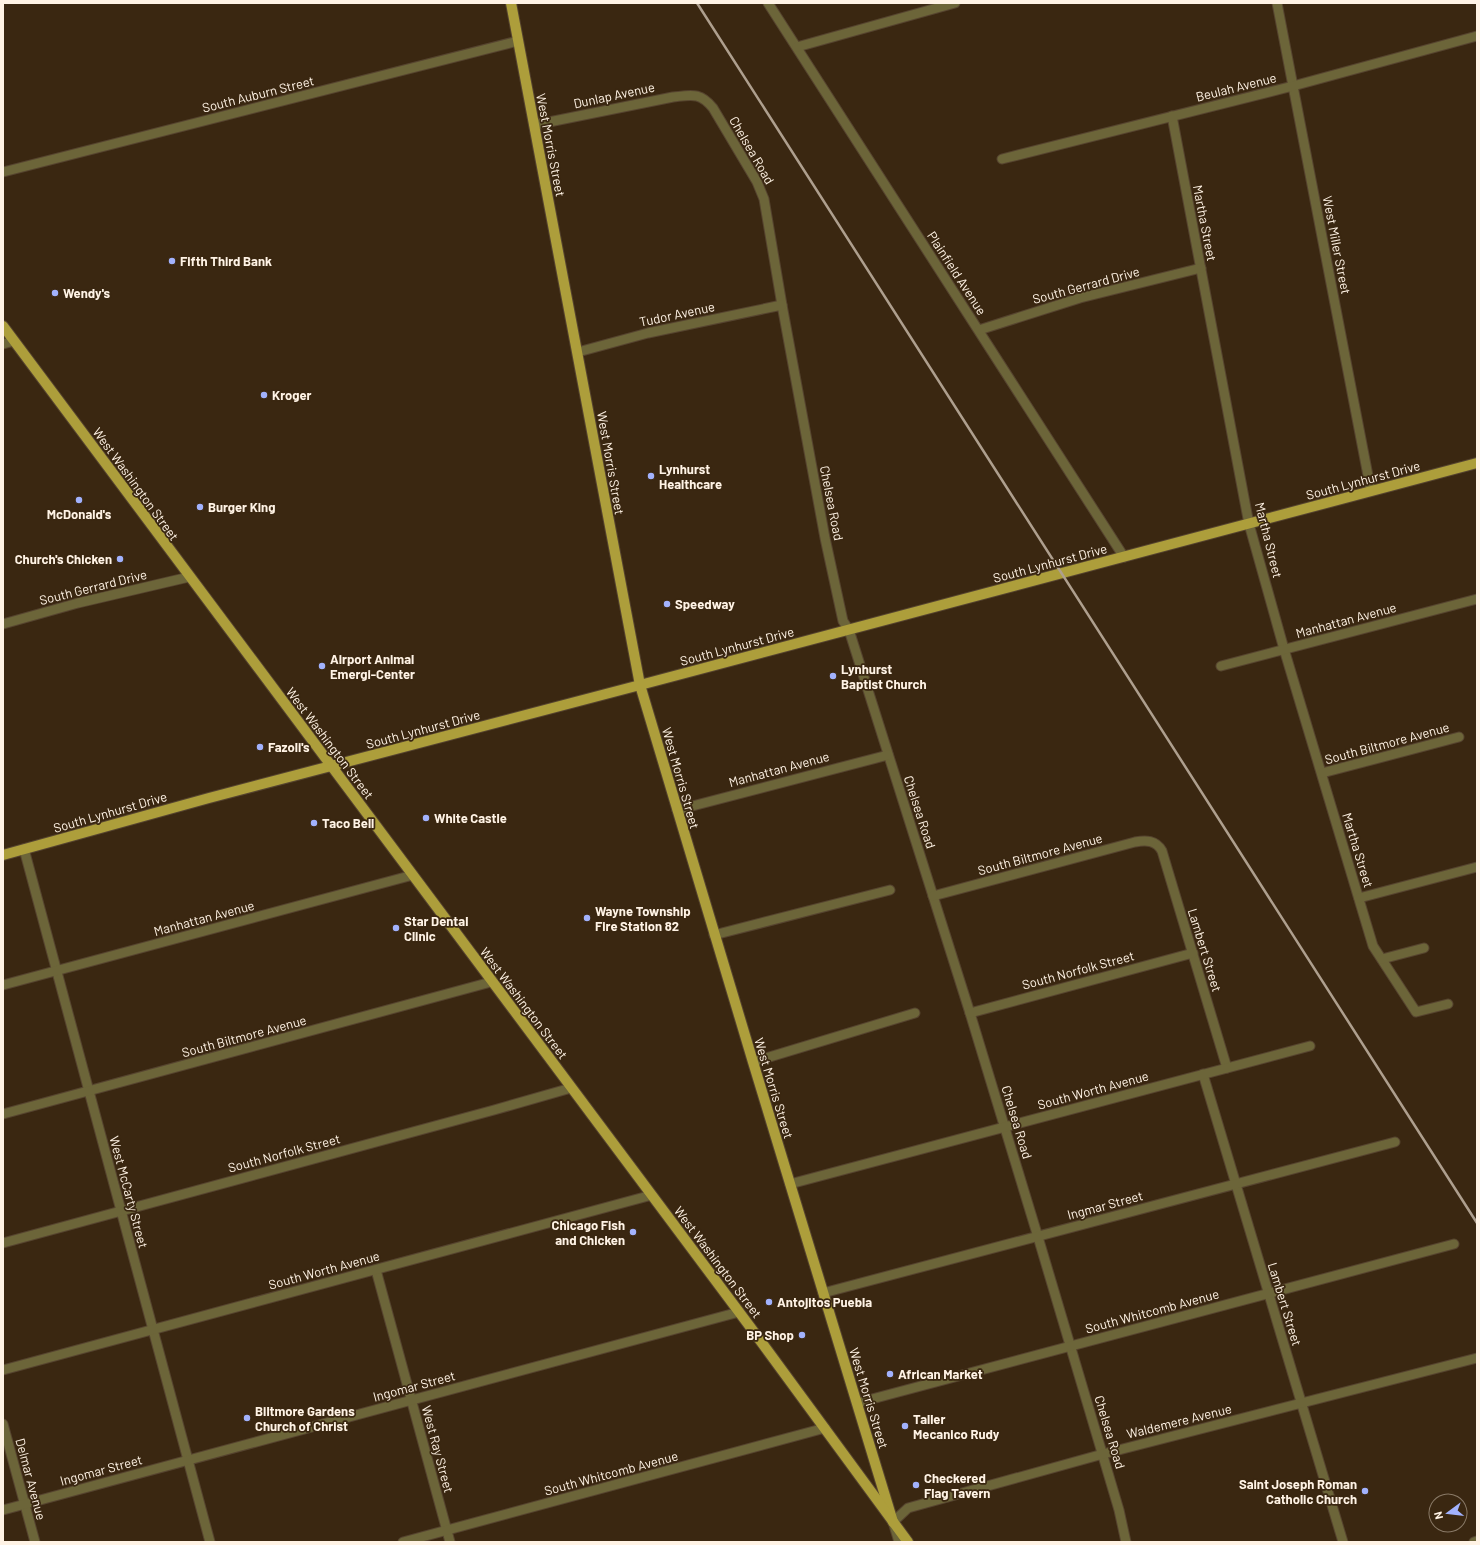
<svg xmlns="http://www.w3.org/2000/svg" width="1480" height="1545" font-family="Barlow,sans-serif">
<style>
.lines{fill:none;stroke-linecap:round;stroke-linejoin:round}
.minor-casing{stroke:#56442f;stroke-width:11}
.major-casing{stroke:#56442f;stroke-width:12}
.minor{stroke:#6c6539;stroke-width:9}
.major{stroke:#ad9e3b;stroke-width:10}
.rail{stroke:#ae9f8e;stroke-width:2.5}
.poi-dot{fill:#a2b2fd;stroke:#3a2711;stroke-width:1.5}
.labels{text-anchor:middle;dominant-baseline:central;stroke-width:3.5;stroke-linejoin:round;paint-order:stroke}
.street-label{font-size:13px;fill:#fff3e5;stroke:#3a2711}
.poi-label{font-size:13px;font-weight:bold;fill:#fff3e5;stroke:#3a2711;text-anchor:start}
</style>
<rect width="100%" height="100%" fill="#3a2711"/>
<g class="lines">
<defs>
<g id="minor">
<polyline points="768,3 1124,557"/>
<polyline points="1277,3 1371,491"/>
<polyline points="797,47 955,3"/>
<polyline points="1172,116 1249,524 1284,649 1373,946 1416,1012 1448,1004"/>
<path d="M534 125 673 97C692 95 700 92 713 108L757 182 764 199 782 305 825 538 843 621 849 630 970 1013 1038 1237 1119 1510 1126 1542"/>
<polyline points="1002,159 1293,86 1477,36"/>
<polyline points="3,172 518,41"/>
<polyline points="979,330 1080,298 1201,268"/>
<polyline points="3,344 14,341"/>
<polyline points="578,352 648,333 782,305"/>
<polyline points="3,624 78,603 189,577"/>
<polyline points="1221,666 1477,599"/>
<polyline points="1322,773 1459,737"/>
<polyline points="677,810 888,755"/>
<polyline points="24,849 210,1542"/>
<path d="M933 896 1135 842C1146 840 1156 840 1162 851L1227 1068"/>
<polyline points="1359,898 1477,867"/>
<polyline points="714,935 890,890"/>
<polyline points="1382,959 1424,948"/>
<polyline points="3,985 413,875"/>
<polyline points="970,1013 1193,953"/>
<polyline points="753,1062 915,1013"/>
<polyline points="1203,1074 1343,1542"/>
<polyline points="3,1114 491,982"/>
<polyline points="790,1184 1310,1046"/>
<polyline points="3,1243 494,1110 571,1088"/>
<polyline points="376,1270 450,1542"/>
<polyline points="823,1293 1395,1142"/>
<polyline points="3,1370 652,1195"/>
<polyline points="857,1403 1454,1244"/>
<polyline points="3,1424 35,1542"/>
<polyline points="3,1510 739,1312"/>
<polyline points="403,1542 825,1428"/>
<polyline points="899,1542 893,1522 908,1508 1103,1454 1477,1358"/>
<polyline points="1474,1542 1477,1541"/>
</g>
<g id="major">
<polyline points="511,3 640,685 753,1062 893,1522"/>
<polyline points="3,326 751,1328 908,1542"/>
<polyline points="3,855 209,798 640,685 1477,463"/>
</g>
</defs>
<use href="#minor" class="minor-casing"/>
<use href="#major" class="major-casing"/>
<use href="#minor" class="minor"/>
<use href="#major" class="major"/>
<polyline class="rail" points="697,3 1477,1223"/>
</g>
<g class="poi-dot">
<circle cx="172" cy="261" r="4"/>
<circle cx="55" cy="293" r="4"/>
<circle cx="264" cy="395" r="4"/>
<circle cx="651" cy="476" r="4"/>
<circle cx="79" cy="500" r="4"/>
<circle cx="200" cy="507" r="4"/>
<circle cx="120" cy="559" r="4"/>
<circle cx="667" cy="604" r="4"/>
<circle cx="322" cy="666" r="4"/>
<circle cx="833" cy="676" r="4"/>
<circle cx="260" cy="747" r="4"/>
<circle cx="426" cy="818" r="4"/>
<circle cx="314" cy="823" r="4"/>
<circle cx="587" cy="918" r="4"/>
<circle cx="396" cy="928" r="4"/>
<circle cx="633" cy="1232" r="4"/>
<circle cx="769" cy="1302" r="4"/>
<circle cx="802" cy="1335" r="4"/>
<circle cx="890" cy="1374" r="4"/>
<circle cx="247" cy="1418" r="4"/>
<circle cx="905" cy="1426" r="4"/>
<circle cx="916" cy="1485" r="4"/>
<circle cx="1365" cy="1491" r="4"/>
</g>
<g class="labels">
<g class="street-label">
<text transform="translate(1236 87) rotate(-14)">Beulah Avenue</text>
<text transform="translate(258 94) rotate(-14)">South Auburn Street</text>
<text transform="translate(614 95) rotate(-12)">Dunlap Avenue</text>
<text transform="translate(551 145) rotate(79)">West Morris Street</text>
<text transform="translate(752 150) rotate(60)">Chelsea Road</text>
<text transform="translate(1205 223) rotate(79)">Martha Street</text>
<text transform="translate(1337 245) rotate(79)">West Miller Street</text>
<text transform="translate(957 273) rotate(57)">Plainfield Avenue</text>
<text transform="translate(1086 285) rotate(-15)">South Gerrard Drive</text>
<text transform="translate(677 314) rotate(-12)">Tudor Avenue</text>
<text transform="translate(611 463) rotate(80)">West Morris Street</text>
<text transform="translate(1363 480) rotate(-15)">South Lynhurst Drive</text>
<text transform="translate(136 484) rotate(54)">West Washington Street</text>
<text transform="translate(832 503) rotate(79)">Chelsea Road</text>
<text transform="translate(1269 540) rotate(76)">Martha Street</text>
<text transform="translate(1050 563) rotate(-15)">South Lynhurst Drive</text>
<text transform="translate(93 587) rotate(-14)">South Gerrard Drive</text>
<text transform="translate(1346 620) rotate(-15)">Manhattan Avenue</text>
<text transform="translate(737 646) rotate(-15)">South Lynhurst Drive</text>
<text transform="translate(423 729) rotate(-15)">South Lynhurst Drive</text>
<text transform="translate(330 743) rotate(53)">West Washington Street</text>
<text transform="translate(1387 743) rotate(-15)">South Biltmore Avenue</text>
<text transform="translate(779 769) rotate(-15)">Manhattan Avenue</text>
<text transform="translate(681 778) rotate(74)">West Morris Street</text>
<text transform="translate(110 812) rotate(-16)">South Lynhurst Drive</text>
<text transform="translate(920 812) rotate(72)">Chelsea Road</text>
<text transform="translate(1358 850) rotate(73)">Martha Street</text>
<text transform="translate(1040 854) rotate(-15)">South Biltmore Avenue</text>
<text transform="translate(204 918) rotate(-15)">Manhattan Avenue</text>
<text transform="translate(1205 950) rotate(73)">Lambert Street</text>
<text transform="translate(1078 970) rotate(-15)">South Norfolk Street</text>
<text transform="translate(524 1003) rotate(53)">West Washington Street</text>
<text transform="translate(244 1036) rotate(-15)">South Biltmore Avenue</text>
<text transform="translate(774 1088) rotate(73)">West Morris Street</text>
<text transform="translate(1093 1090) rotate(-15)">South Worth Avenue</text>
<text transform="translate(1017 1122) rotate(73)">Chelsea Road</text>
<text transform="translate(284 1153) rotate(-15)">South Norfolk Street</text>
<text transform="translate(129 1192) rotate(75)">West McCarty Street</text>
<text transform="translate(1105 1205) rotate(-15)">Ingmar Street</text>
<text transform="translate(718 1262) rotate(53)">West Washington Street</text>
<text transform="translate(324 1270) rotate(-15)">South Worth Avenue</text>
<text transform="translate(1285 1304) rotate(73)">Lambert Street</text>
<text transform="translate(1152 1311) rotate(-15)">South Whitcomb Avenue</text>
<text transform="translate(414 1386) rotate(-15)">Ingomar Street</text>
<text transform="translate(869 1398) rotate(73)">West Morris Street</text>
<text transform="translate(1179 1421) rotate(-14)">Waldemere Avenue</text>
<text transform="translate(1110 1432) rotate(73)">Chelsea Road</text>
<text transform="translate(438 1449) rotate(75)">West Ray Street</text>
<text transform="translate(101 1470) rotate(-15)">Ingomar Street</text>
<text transform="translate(611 1473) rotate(-15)">South Whitcomb Avenue</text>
<text transform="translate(31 1479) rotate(75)">Delmar Avenue</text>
</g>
<g class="poi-label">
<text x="180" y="261">Fifth Third Bank</text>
<text x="63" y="293">Wendy's</text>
<text x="272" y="395">Kroger</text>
<text x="659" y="469">Lynhurst<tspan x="659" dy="15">Healthcare</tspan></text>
<text x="208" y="507">Burger King</text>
<text x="79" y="514" text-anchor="middle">McDonald's</text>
<text x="112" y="559" text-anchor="end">Church's Chicken</text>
<text x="675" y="604">Speedway</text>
<text x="330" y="659">Airport Animal<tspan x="330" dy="15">Emergi-Center</tspan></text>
<text x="841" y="669">Lynhurst<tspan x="841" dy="15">Baptist Church</tspan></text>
<text x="268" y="747">Fazoli's</text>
<text x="434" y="818">White Castle</text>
<text x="322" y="823">Taco Bell</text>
<text x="595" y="911">Wayne Township<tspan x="595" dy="15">Fire Station 82</tspan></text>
<text x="404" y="921">Star Dental<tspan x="404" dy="15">Clinic</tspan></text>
<text x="625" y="1225" text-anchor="end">Chicago Fish<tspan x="625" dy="15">and Chicken</tspan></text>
<text x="777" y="1302">Antojitos Puebla</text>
<text x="794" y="1335" text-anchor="end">BP Shop</text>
<text x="898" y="1374">African Market</text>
<text x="255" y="1411">Biltmore Gardens<tspan x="255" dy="15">Church of Christ</tspan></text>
<text x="913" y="1419">Taller<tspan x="913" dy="15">Mecanico Rudy</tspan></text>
<text x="924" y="1478">Checkered<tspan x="924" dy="15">Flag Tavern</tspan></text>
<text x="1357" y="1484" text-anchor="end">Saint Joseph Roman<tspan x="1357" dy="15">Catholic Church</tspan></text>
</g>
</g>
<rect width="1480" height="1545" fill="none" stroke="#fff3e5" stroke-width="8"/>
<g transform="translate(1448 1513) rotate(255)"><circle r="19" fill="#3a2711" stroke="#897966"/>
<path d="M0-3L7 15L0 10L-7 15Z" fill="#a2b2fd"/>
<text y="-6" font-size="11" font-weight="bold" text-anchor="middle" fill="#fff3e5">N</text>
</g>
</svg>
